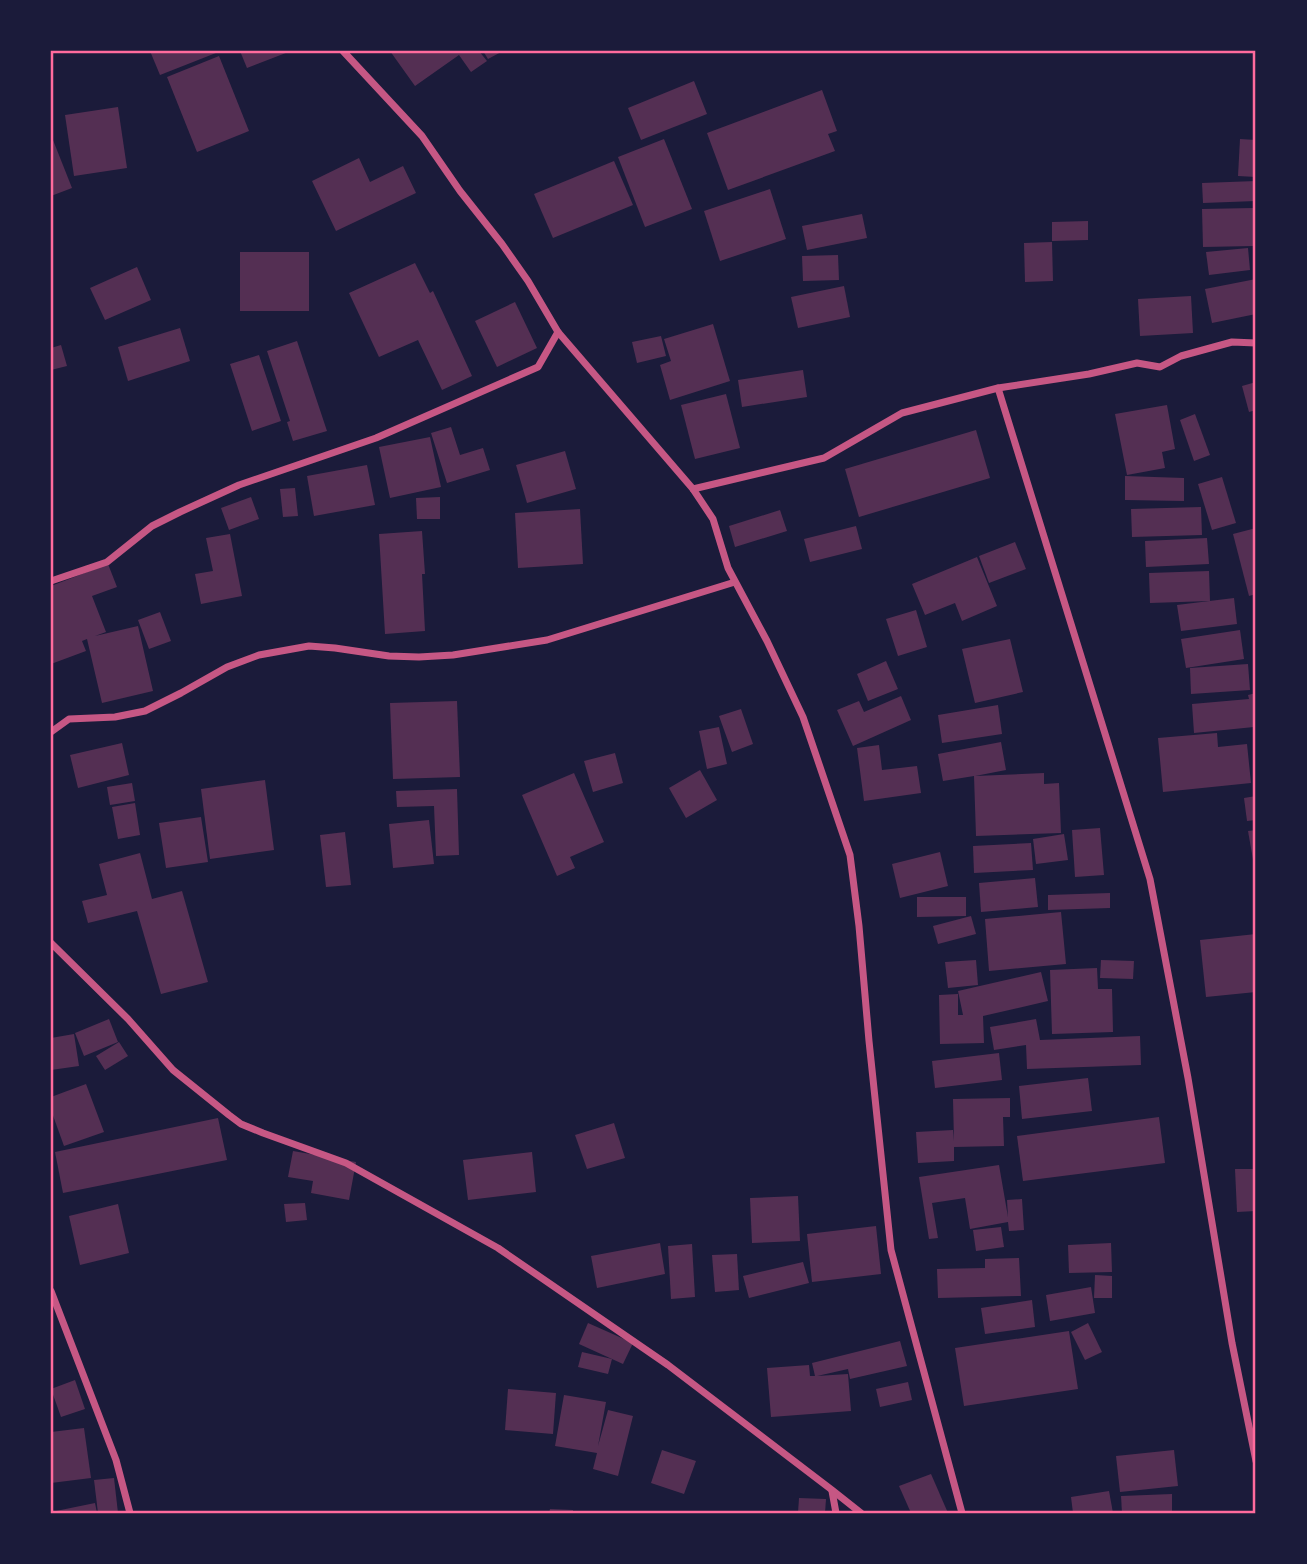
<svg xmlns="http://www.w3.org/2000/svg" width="1307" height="1564" font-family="'DM Sans',sans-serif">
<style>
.building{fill:#542f53}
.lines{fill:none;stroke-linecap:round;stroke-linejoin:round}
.minor{stroke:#c65784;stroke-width:7}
.neatline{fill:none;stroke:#ff6b9d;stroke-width:2.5}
</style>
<rect width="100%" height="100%" fill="#1b1b3a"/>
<g class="building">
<polygon points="150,51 221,51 160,75"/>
<polygon points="240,51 291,51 247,68"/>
<polygon points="390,51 479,51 487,61 471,72 459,55 415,86"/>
<polygon points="483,51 503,51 488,59"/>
<polygon points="219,56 249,131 197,152 167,77"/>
<polygon points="694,81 707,114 641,140 628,108"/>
<polygon points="822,90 837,131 828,134 835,151 728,190 707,133"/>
<polygon points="118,107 127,168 74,176 65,115"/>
<polygon points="664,139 692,209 645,227 618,157"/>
<polygon points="1240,139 1256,140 1256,177 1238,176"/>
<polygon points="53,140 72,188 51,196 51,141"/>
<polygon points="359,158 370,182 403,166 416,193 336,231 312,181"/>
<polygon points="614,161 633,205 553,238 534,194"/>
<polygon points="1256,181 1256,201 1203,203 1202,183"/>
<polygon points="770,189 786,239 720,261 704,211"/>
<polygon points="1253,208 1254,246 1203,247 1202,209"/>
<polygon points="862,214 867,238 807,250 802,226"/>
<polygon points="1088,221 1088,240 1052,241 1052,222"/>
<polygon points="1052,242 1053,281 1025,282 1024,243"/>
<polygon points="1248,248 1250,270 1209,275 1206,252"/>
<rect x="240" y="252" width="69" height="59"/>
<polygon points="838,255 839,280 803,281 802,256"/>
<polygon points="415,263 430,293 433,291 472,376 442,390 418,340 379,357 349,293"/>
<polygon points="137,267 151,300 105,320 90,288"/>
<polygon points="1256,279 1256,314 1212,323 1205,289"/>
<polygon points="844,286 850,317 798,328 791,297"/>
<polygon points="1191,296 1193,333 1140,336 1138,299"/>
<polygon points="515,302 537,348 497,367 475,321"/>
<polygon points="713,324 730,381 670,400 660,365 671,361 664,339"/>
<polygon points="180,328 190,361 128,381 118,347"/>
<polygon points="661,336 666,356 637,363 632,342"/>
<polygon points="297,341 327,431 293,441 287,422 290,421 267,351"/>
<polygon points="61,345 67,366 51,370 51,348"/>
<polygon points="259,355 281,421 252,431 230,364"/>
<polygon points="803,370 807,397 742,407 738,380"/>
<polygon points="1256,382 1256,410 1249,412 1242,386"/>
<polygon points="726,394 740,448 695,459 681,405"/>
<polygon points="1167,405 1175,449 1162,452 1165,468 1127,475 1115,414"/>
<polygon points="1195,414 1210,455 1194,461 1180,420"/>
<polygon points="451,427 460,455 483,448 490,470 447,483 431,433"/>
<polygon points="976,430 990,478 859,517 845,469"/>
<polygon points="430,437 441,487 390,498 379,447"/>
<polygon points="565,451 576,489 527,503 516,465"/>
<polygon points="367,465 375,505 314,516 307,476"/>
<polygon points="1125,476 1184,478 1184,501 1125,500"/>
<polygon points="1222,477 1236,523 1212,530 1198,484"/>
<polygon points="295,488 298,516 283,517 280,489"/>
<polygon points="251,497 259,519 229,530 221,508"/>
<polygon points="440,497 440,519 417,519 416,498"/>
<polygon points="1201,507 1202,535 1132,537 1131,509"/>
<polygon points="580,509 583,564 518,568 515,513"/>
<polygon points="780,510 787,531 735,547 729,526"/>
<polygon points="856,526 862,549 810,562 804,539"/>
<polygon points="1256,528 1256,594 1249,596 1233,534"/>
<polygon points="422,531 425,574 422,574 425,631 385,634 379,534"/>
<polygon points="230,534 242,596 201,604 195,574 213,571 206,538"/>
<polygon points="1207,538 1209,564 1146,567 1145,541"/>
<polygon points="1015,542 1026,569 989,583 979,556"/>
<polygon points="977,557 997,606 962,621 955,603 925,615 912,584"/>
<polygon points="108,564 117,587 92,596 106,632 95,636 138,626 153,691 102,703 87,639 82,641 86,651 51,664 51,586"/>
<polygon points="1209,571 1210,601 1150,603 1149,573"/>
<polygon points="1234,598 1237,624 1181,631 1177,605"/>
<polygon points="916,610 927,647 898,656 886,619"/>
<polygon points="160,612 171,641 149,649 138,620"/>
<polygon points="1240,630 1244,659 1186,668 1181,639"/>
<polygon points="1010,639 1023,692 975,703 962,649"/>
<polygon points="886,661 898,689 868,701 857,674"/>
<polygon points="1248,664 1250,690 1191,694 1190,668"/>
<polygon points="1256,693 1256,711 1253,712 1254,727 1194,733 1192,704 1249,699 1248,695"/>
<polygon points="901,696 911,720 853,746 837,710 859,701 864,712"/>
<polygon points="457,701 460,777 393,779 390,703"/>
<polygon points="998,705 1002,734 942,743 938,715"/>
<polygon points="741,709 753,744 732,752 719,716"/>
<polygon points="719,727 727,764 707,769 699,731"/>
<polygon points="1217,733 1218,747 1247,744 1251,783 1163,792 1158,738"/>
<polygon points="1001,742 1006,770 975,776 1044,773 1044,784 1059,783 1061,833 976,836 974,776 943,781 938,754"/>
<polygon points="122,743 129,775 78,788 70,755"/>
<polygon points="879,745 882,770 917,766 921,793 864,801 857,748"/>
<polygon points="615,753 623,783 593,792 584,761"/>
<polygon points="700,770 717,800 686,818 669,788"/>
<polygon points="574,773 604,842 570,857 575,868 557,876 522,795"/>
<polygon points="265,780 274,850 210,859 201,789"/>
<polygon points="132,783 135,801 110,805 107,787"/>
<polygon points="457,789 459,855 436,856 434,806 397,807 396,791"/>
<polygon points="1256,796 1256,820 1247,821 1244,798"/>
<polygon points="135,803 140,835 118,839 112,807"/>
<polygon points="201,817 208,862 166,868 159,823"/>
<polygon points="429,820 434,864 393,868 389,824"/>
<polygon points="1100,828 1104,875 1075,877 1072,830"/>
<polygon points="1256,830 1256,870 1255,871 1248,831"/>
<polygon points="345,832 351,885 326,887 320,835"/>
<polygon points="1064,834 1068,860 1036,864 1033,839"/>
<polygon points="1031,843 1033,870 974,873 973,846"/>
<polygon points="940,852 948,886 900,898 892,864"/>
<polygon points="140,853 152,899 182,891 208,982 161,994 137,911 88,923 82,901 107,895 99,864"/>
<polygon points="1035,878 1038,907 981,912 979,883"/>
<polygon points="1110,893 1110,908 1048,910 1048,895"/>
<polygon points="917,897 966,897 966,916 917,917"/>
<polygon points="1061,912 1066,964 989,971 985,919"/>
<polygon points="971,916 976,934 938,944 933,926"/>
<polygon points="1256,934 1256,992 1206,997 1200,940"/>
<polygon points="976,960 978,985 948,988 945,962"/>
<polygon points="1101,960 1134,961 1133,979 1100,978"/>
<polygon points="1097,968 1098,989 1112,989 1113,1032 1052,1034 1050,970"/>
<polygon points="1041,972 1048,1001 983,1016 984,1043 940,1044 939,995 958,994 958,1015 963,1015 958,991"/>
<polygon points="109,1019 118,1042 84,1056 75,1033"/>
<polygon points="1036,1019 1040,1040 1140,1036 1141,1065 1027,1069 1026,1045 994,1050 990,1027"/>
<polygon points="74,1034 79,1066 51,1070 51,1038"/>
<polygon points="119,1042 128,1056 105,1070 96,1056"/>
<polygon points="999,1053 1002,1080 935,1088 932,1061"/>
<polygon points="1088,1078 1092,1111 1022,1119 1019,1086"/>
<polygon points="86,1084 104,1132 64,1146 51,1110 51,1097"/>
<polygon points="1010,1098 1010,1117 1003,1117 1004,1146 954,1147 954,1161 918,1163 916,1132 953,1130 954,1141 953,1099"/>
<polygon points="1159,1117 1165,1163 1023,1181 1017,1136"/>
<polygon points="218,1118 227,1160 63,1193 55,1152"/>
<polygon points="614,1123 625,1158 587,1169 575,1135"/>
<polygon points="293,1151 356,1162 349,1200 311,1193 313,1181 288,1177"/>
<polygon points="532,1152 536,1192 468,1200 463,1160"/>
<polygon points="999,1165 1008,1217 1007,1200 1022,1199 1024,1230 1009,1231 1008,1222 970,1229 965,1198 932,1203 938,1238 929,1239 919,1177"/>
<polygon points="1235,1169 1255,1169 1256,1211 1237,1212"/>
<polygon points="798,1196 800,1241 752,1243 750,1198"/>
<polygon points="305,1203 307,1220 286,1222 284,1204"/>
<polygon points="118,1204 129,1253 80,1265 69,1216"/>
<polygon points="876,1226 881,1274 812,1282 807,1234"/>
<polygon points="1001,1227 1004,1247 976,1251 973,1230"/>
<polygon points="660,1243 665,1274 597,1288 591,1256"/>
<polygon points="1111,1243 1112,1272 1069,1273 1068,1245"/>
<polygon points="692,1244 695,1297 671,1299 668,1246"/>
<polygon points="737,1254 739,1290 715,1292 712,1255"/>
<polygon points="1019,1258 1021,1296 938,1298 937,1269 985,1268 985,1259"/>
<polygon points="803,1262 809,1283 749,1298 743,1276"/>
<polygon points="1095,1275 1112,1276 1112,1298 1094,1298"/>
<polygon points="1091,1287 1095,1313 1050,1321 1046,1295"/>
<polygon points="1032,1300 1035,1327 985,1334 981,1308"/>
<polygon points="588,1323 633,1343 623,1364 579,1344"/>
<polygon points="1088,1323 1102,1352 1085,1360 1071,1332"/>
<polygon points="1069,1331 1078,1389 964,1406 955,1348"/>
<polygon points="900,1341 907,1366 850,1379 848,1369 817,1376 848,1374 851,1411 771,1417 767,1368 809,1365 810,1376 815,1376 812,1363"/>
<polygon points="582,1352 612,1359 608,1374 578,1367"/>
<polygon points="75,1380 85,1409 61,1417 51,1389"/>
<polygon points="908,1382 912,1400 880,1407 876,1389"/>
<polygon points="508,1389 556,1393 553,1434 505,1430"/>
<polygon points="564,1395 606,1402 598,1446 608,1410 633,1416 618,1476 593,1469 597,1453 555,1446"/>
<polygon points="84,1428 91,1478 51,1483 51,1432"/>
<polygon points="662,1450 696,1461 684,1494 651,1483"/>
<polygon points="1174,1450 1178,1486 1120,1492 1116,1456"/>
<polygon points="931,1474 948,1513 911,1513 899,1486"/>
<polygon points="114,1478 118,1513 98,1513 94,1480"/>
<polygon points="1109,1491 1113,1513 1073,1513 1071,1497"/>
<polygon points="1172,1494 1172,1513 1122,1513 1121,1496"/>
<polygon points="799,1498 826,1499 825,1513 798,1513"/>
<polygon points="95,1503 97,1513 52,1513 51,1512"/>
<polygon points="550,1509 573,1510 573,1513 549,1513"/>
</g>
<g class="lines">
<g class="minor">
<polyline points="343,51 422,136 460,191 502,244 528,281 558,332 693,489 713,519 728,568 767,641 803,717 850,855 859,926 869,1041 891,1250 962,1513"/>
<polyline points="998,388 1150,879 1188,1078 1232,1343 1256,1461"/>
<polyline points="693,489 824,458 902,413 998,388 1089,374 1137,363 1160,367 1181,356 1232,342 1256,343"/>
<polyline points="51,581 107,562 152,526 180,512 239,485 376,438 538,367 558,332"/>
<polyline points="51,732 69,719 115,717 145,711 181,693 227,667 259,655 309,646 335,648 389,656 419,657 453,655 547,640 735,582"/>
<polyline points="51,943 128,1019 173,1070 229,1115 241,1124 263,1133 346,1163 498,1248 668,1365 832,1490 861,1513"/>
<polyline points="51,1291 116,1460 130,1513"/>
<polyline points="832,1491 836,1513"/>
</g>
</g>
<rect width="1307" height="1564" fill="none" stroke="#1b1b3a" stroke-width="105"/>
<rect x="52" y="52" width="1202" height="1460" class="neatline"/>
</svg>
